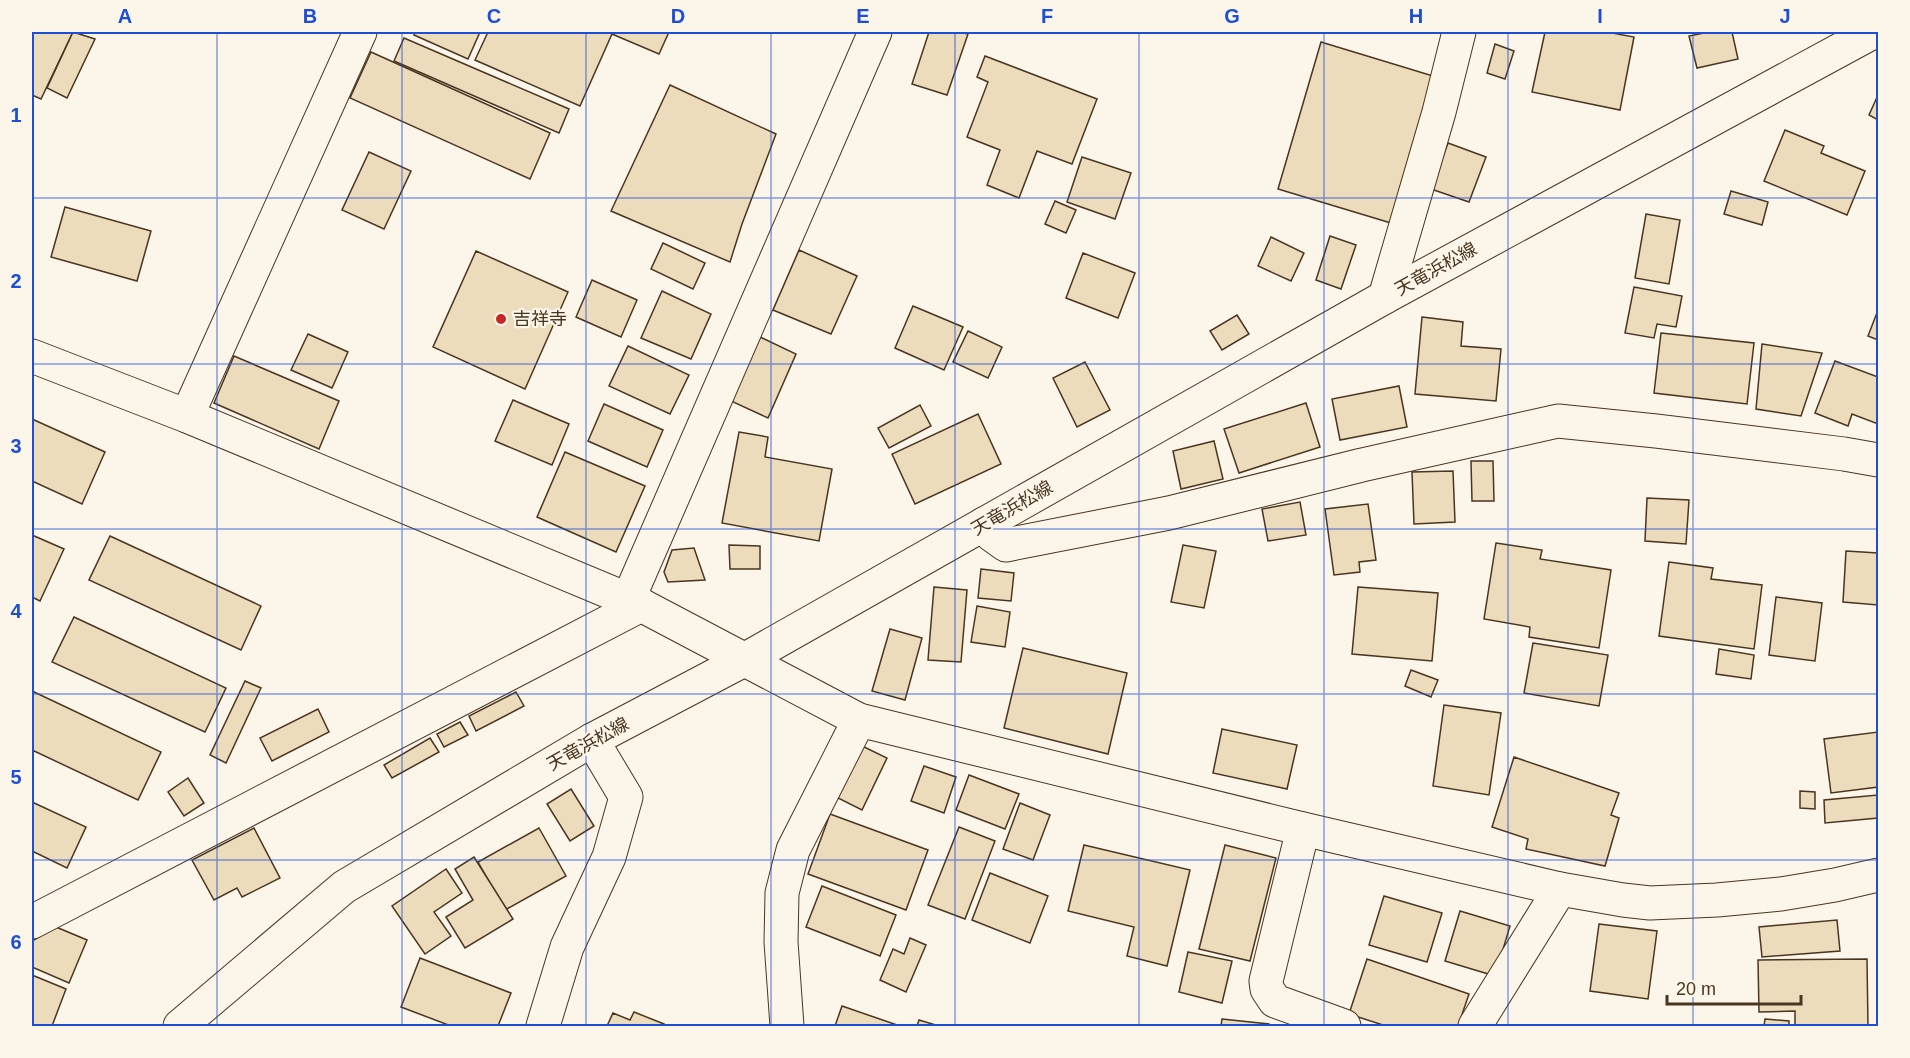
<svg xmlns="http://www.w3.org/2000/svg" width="1910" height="1058" font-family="Arial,'Noto Sans JP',sans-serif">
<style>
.building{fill:#ecdcbc;stroke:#4a3520;stroke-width:1.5}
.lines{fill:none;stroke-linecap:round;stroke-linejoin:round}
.minor-casing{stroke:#4a3520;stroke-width:35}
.major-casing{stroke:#4a3520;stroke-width:35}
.minor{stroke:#fbf6e9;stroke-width:33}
.major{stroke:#fbf6e9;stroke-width:33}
.grid{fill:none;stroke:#1d4ed8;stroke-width:1.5;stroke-opacity:0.55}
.poi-dot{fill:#c62828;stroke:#fbf6e9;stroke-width:2}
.labels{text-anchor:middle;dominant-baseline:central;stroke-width:4.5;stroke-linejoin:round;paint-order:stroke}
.street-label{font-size:18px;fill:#4a3520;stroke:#fbf6e9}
.poi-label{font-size:18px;fill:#4a3520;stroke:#fbf6e9;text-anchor:start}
.neatline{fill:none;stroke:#1d4ed8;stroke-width:2}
.grid-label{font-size:20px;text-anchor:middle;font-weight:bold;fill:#1d4ed8}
</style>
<rect width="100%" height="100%" fill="#fbf6e9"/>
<g class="building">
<polygon points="32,32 73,32 41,99 32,95"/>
<polygon points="73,32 95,39 67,98 47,88"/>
<polygon points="415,32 480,32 468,59 414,35"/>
<polygon points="488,32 669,32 659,54 612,34 580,106 475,60"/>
<polygon points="929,32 959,32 968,34 947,95 912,84"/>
<polygon points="1545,32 1607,32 1634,37 1620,110 1532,92"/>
<polygon points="1709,32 1732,32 1738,59 1697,68 1689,36"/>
<polygon points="404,38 569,109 559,133 394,61"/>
<polygon points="1321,42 1433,76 1391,223 1278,189"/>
<polygon points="1495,44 1514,51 1505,79 1487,73"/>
<polygon points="371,52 550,133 530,179 350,98"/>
<polygon points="985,56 1097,99 1072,164 1037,151 1019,198 987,185 1000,150 967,137 988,82 977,77"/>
<polygon points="670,85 776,134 742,224 730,262 611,211"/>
<polygon points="1878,95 1878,120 1869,115"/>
<polygon points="1785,130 1824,146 1821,153 1865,171 1847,215 1764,181"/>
<polygon points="1448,143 1486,157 1469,202 1431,189"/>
<polygon points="369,152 411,171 384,229 342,210"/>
<polygon points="1082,157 1131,173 1115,219 1067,202"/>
<polygon points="1731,191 1768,202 1762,225 1724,214"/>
<polygon points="1055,201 1076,210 1066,233 1045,224"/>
<polygon points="65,207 151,231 137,281 51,257"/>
<polygon points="1646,214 1680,220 1669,284 1635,278"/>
<polygon points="1330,236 1356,245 1341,289 1316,280"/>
<polygon points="1271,237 1304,253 1291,281 1258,266"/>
<polygon points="663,243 705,263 693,289 651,269"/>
<polygon points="799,250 857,276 831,334 773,310"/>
<polygon points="476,251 568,292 525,389 433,347"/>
<polygon points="1083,253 1135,273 1118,318 1066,298"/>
<polygon points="592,280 637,300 621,337 576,317"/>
<polygon points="1634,287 1682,296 1676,327 1657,324 1654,338 1625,333"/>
<polygon points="662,291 711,314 691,359 641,338"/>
<polygon points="913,306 963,327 944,370 895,348"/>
<polygon points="1878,310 1878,340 1868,336"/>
<polygon points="1237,315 1249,334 1222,350 1210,331"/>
<polygon points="1422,317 1463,322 1461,346 1501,349 1496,401 1415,394"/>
<polygon points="968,331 1002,347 988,378 953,362"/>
<polygon points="1661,333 1754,343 1747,404 1654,393"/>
<polygon points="308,334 348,352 332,388 291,370"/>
<polygon points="760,337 796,354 768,418 731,401"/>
<polygon points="1762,344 1822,353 1801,416 1756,409"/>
<polygon points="628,346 689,375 670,414 609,386"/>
<polygon points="234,356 339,401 319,449 214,403"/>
<polygon points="1835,361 1878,377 1878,424 1852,414 1848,426 1815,413"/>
<polygon points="1085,362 1110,410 1077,427 1053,378"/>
<polygon points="1399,386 1407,427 1340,440 1332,399"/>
<polygon points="513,400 569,424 552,465 495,441"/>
<polygon points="1306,403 1320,447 1239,473 1224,429"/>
<polygon points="604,404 663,430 647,467 588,441"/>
<polygon points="920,405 931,426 889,448 878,428"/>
<polygon points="978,414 1001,464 915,504 892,454"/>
<polygon points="32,419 105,452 82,504 32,481"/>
<polygon points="739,432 768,437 765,457 832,469 819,541 722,523"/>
<polygon points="1214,441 1223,479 1181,489 1173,451"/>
<polygon points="565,452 645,486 616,552 537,517"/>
<polygon points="1471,461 1493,461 1494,501 1472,501"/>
<polygon points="1453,471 1455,522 1414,524 1412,472"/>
<polygon points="1647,498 1689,500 1686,544 1645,541"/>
<polygon points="1300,502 1306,535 1268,541 1262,509"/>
<polygon points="1368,504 1376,560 1359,562 1360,572 1334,575 1325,509"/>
<polygon points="32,535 64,549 40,601 32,597"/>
<polygon points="110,536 261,606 241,650 89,580"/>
<polygon points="1496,543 1542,550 1540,559 1611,570 1599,648 1529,637 1530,627 1484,619"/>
<polygon points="729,545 760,546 760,569 730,569"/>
<polygon points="1183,545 1216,551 1204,608 1171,602"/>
<polygon points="694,548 705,580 668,582 664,572 672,550"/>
<polygon points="1846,551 1878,553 1878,605 1843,602"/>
<polygon points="1669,562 1713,568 1711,579 1762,585 1754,649 1659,636"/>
<polygon points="981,569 1014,573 1011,601 978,598"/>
<polygon points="934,587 967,590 961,662 928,660"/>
<polygon points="1358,587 1438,593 1432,661 1352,654"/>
<polygon points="1776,597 1822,603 1815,661 1769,655"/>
<polygon points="977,606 1010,612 1005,647 971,642"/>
<polygon points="74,617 226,688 205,732 52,662"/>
<polygon points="890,629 922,638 905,700 872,691"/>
<polygon points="1533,643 1608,655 1599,706 1524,693"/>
<polygon points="1023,648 1127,673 1108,754 1004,728"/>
<polygon points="1719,649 1754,655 1751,679 1716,674"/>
<polygon points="1411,670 1438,680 1431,697 1405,686"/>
<polygon points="245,681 261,688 226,763 210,755"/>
<polygon points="32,691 161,752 138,800 32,750"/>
<polygon points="516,692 524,706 476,731 469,716"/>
<polygon points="1444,705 1501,713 1489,795 1433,786"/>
<polygon points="318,709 329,732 272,761 260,738"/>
<polygon points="460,722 468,735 444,747 437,734"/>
<polygon points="1222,729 1297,745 1287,789 1213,773"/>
<polygon points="1878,732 1878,787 1831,793 1824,739"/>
<polygon points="430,738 439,752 392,778 384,765"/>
<polygon points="858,744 887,758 862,810 834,796"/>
<polygon points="1514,757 1619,793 1611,815 1619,818 1605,866 1526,849 1528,839 1492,827"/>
<polygon points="924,766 956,777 944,813 911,801"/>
<polygon points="969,775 1019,794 1005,829 956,810"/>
<polygon points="188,778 204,803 184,816 168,792"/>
<polygon points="571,789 594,826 570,841 547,804"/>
<polygon points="1800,791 1815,792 1815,809 1800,808"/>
<polygon points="1878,795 1878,818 1825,823 1824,800"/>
<polygon points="32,802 86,827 67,868 32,851"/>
<polygon points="1020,803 1050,815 1033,860 1003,849"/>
<polygon points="830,814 928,850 906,910 808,874"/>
<polygon points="959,827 995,841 965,919 928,905"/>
<polygon points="254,828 280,878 242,897 237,888 214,900 192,860"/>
<polygon points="539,828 566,876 505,910 478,862"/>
<polygon points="1084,845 1190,870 1167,966 1127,956 1134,927 1068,911"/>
<polygon points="1225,845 1276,858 1250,961 1199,949"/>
<polygon points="474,857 513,919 465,948 446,917 473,900 455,869"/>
<polygon points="446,869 462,893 434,912 451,936 425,954 392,906"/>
<polygon points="990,873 1048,896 1030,943 972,920"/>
<polygon points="822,886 896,915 880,956 806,927"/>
<polygon points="1384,896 1442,913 1427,962 1369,945"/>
<polygon points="1460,911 1510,926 1495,976 1445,961"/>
<polygon points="1837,920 1840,951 1762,957 1759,927"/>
<polygon points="1599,924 1657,931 1648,999 1590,991"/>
<polygon points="56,927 87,940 69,983 32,967 32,941"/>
<polygon points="910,938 926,945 906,992 880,980 893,949 904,954"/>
<polygon points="1188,952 1232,961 1222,1003 1179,992"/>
<polygon points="420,958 511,993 498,1026 451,1026 401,1007"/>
<polygon points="1367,959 1469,994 1458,1026 1386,1026 1349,1014"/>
<polygon points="1867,959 1868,1026 1795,1026 1795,1011 1759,1012 1758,960"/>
<polygon points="32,975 66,989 52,1026 32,1026"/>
<polygon points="842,1006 900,1026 835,1026"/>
<polygon points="634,1012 664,1024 663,1026 607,1026 613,1013 630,1020"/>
<polygon points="1222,1019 1269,1024 1269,1026 1221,1026"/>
<polygon points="1765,1019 1789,1021 1789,1026 1764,1026"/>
<polygon points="919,1020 939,1026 917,1026"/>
</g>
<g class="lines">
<defs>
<g id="minor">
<polyline points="1385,297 1439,112 1459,32"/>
<polyline points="32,356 187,416 641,605 859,720 1303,829 1560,889 1623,900 1650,903 1717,900 1781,894 1835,885 1878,875"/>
<polyline points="187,416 360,32"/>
<polyline points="984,524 992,535 1006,545 1169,513 1362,465 1558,421 1656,431 1844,454 1878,460"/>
<polyline points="628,600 875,32"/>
<polyline points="1303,829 1266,981 1267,989 1275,1001 1344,1026"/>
<polyline points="32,922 641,605"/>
<polyline points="543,1026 567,947 609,857 626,797 592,740"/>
<polyline points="787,1026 781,942 782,893 793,850 859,720"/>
<polyline points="1475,1026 1560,889"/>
</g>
<polyline id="major" points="180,1026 344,887 592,740 744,660 1385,297 1873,32"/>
</defs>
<use href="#minor" class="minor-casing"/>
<use href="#major" class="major-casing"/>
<use href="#minor" class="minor"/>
<use href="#major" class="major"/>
</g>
<path class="grid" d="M217 32V1026M402 32V1026M586 32V1026M771 32V1026M955 32V1026M1139 32V1026M1324 32V1026M1508 32V1026M1693 32V1026M32 198H1878M32 364H1878M32 529H1878M32 694H1878M32 860H1878"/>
<circle class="poi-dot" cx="501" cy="319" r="6"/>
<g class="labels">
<g class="street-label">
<text transform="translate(1436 269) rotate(-29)">天竜浜松線</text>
<text transform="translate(1012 508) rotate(-30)">天竜浜松線</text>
<text transform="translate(588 744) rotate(-29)">天竜浜松線</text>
</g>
<g class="poi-label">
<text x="513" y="319">吉祥寺</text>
</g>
</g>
<rect width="1910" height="1058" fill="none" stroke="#fbf6e9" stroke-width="66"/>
<path d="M1667 995v9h134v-9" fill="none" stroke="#4a3520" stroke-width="3"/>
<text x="1676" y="995" font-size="18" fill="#4a3520" stroke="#fbf6e9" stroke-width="4.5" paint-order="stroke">20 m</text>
<rect x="33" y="33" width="1844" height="992" class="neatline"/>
<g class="grid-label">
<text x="125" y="23">A</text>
<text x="310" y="23">B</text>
<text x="494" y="23">C</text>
<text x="678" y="23">D</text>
<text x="863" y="23">E</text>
<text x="1047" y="23">F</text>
<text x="1232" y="23">G</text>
<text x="1416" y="23">H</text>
<text x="1600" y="23">I</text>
<text x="1785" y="23">J</text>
<text x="16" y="122">1</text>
<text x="16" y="288">2</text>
<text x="16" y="453">3</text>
<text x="16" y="618">4</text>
<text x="16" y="784">5</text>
<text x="16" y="949">6</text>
</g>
</svg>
